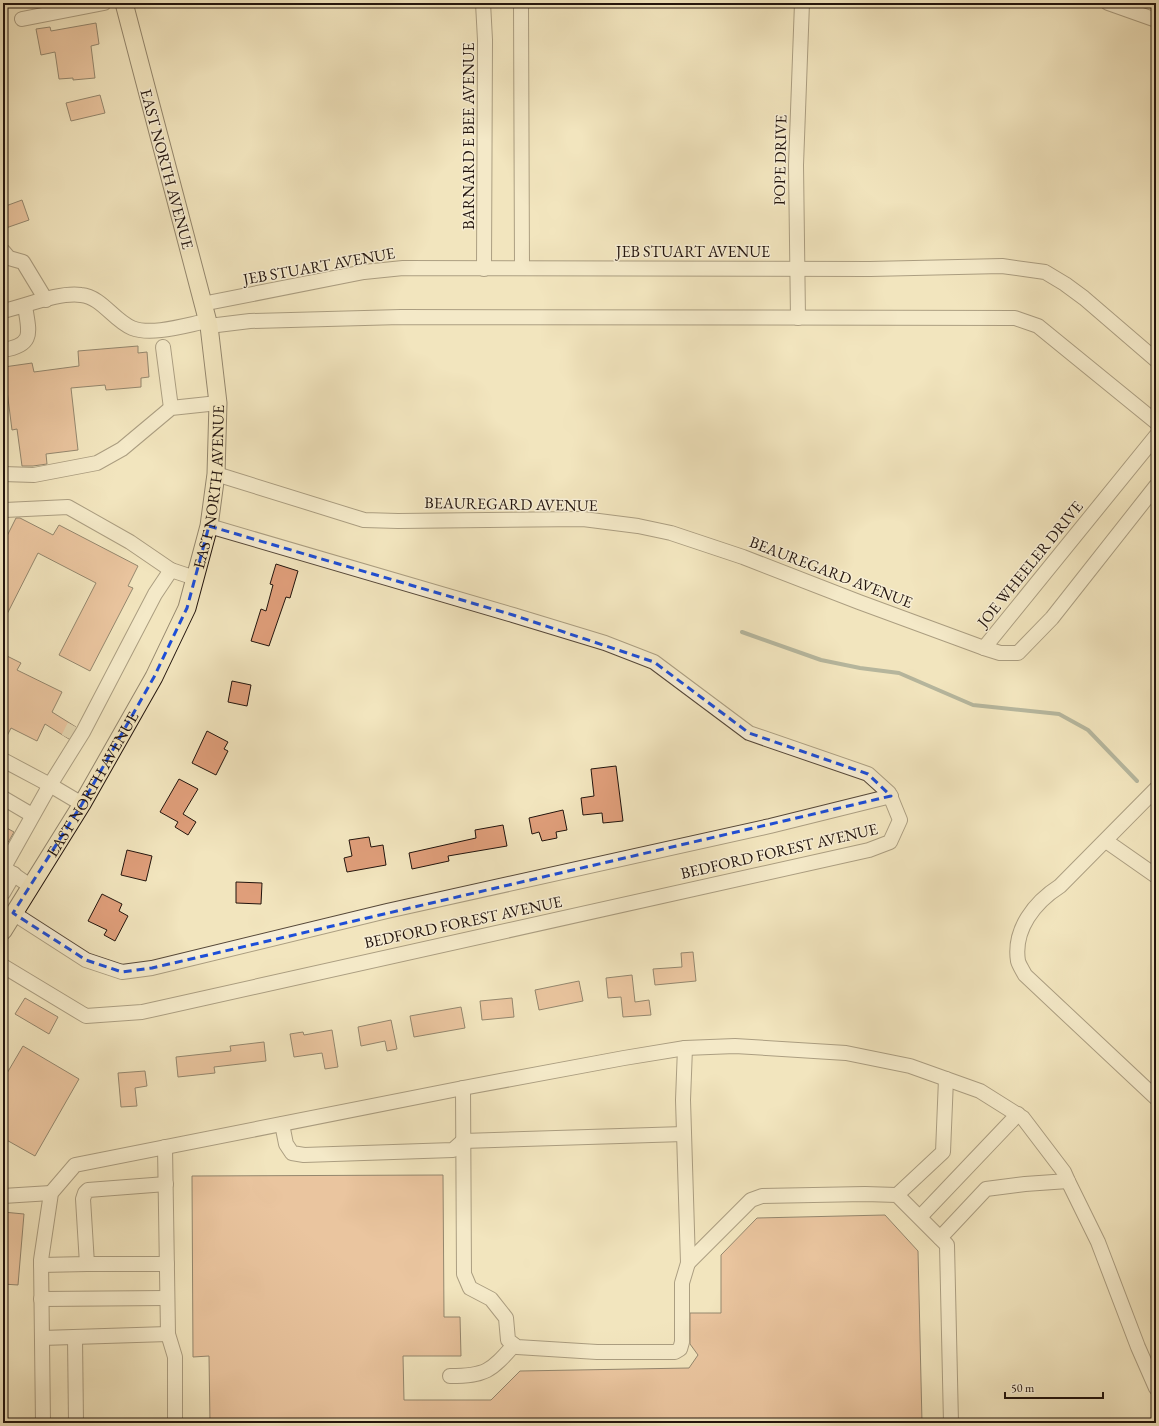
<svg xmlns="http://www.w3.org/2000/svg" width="1159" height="1426" font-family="'EB Garamond',serif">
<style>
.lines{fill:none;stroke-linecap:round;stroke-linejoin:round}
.stream{stroke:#6b7a73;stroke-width:4}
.building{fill:#df9e7a;stroke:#22140d}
.minor-tunnel{stroke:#d3c6a3;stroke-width:14;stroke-dasharray:14 7;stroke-linecap:butt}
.minor-casing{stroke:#564839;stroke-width:16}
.major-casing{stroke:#22140d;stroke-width:19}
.minor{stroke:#f7eed5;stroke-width:14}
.major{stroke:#f2e5be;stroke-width:17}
.marked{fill:none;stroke:#1d4ed8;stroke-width:3;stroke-dasharray:8 5;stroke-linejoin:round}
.labels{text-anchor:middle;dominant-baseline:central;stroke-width:3;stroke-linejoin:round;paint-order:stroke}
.street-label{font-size:16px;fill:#22140d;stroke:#f7eed5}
</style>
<rect width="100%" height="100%" fill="#f2e5be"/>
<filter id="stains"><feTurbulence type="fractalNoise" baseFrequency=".005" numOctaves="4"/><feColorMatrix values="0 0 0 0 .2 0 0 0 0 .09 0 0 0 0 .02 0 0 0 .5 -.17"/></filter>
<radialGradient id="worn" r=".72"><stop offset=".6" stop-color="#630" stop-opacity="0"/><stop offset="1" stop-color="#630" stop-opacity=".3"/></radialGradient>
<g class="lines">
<polyline class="stream" points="742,632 821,660 860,668 899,673 973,705 1059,714 1088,730 1137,781"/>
</g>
<g class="building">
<polygon points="96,23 99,44 91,46 95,78 73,80 73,78 59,79 55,52 41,55 36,29 50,27 51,31"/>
<polygon points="100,95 105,113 71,121 66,103"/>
<polygon points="22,200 29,220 3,229 3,207"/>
<polygon points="138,346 138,353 147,352 149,377 141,378 141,387 106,390 105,385 71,388 78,450 46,454 47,464 33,466 22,466 17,429 12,430 4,367 32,363 34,372 79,366 78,351"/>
<polygon points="16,518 20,518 53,535 59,525 138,566 128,586 133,588 90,671 59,655 96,583 38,553 3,622 3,544"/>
<polygon points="276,564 298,571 290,598 286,597 269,646 251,641 261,609 266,611 273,585 270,584"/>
<polygon points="3,654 21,663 17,670 62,692 52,712 76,727 69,739 45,724 37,741 11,728 3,744"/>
<polygon points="232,681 251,685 247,706 228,702"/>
<polygon points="207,731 228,742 224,749 228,751 216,775 192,763"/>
<polygon points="616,766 623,821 603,823 602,813 583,815 581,798 594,796 591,769"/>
<polygon points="179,779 198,789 183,814 196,822 188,835 175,827 178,822 160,812"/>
<polygon points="563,810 567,830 556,832 557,838 542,841 539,832 532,834 529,818"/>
<polygon points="503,825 507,846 448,856 449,861 412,869 409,853 476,838 475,830"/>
<polygon points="3,826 14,832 3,851"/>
<polygon points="369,837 371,847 383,845 386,865 347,872 344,858 352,856 349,840"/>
<polygon points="127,850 152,856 146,881 121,875"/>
<polygon points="236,882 262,883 261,904 236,903"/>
<polygon points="102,894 122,904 119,911 128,916 115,941 104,935 107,930 88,921"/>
<polygon points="693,952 696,981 655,985 653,969 682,967 681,953"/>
<polygon points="632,975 635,1002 649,1000 651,1015 623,1017 621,997 608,998 606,978"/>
<polygon points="579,981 583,1001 539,1010 535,990"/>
<polygon points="25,998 58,1017 49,1034 15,1014"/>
<polygon points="512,998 514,1017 482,1020 480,1001"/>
<polygon points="461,1007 465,1028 414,1037 410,1016"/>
<polygon points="391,1020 397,1049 387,1051 385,1041 361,1046 358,1027"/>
<polygon points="332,1030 338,1067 325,1069 322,1053 294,1057 290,1034 303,1032 304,1035"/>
<polygon points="264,1042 266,1061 214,1067 215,1073 178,1077 176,1057 231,1051 230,1046"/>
<polygon points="23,1046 79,1079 35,1156 3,1138 3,1080"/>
<polygon points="145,1071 147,1086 135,1088 137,1106 121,1107 118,1073"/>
<polygon points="443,1175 444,1317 460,1317 461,1356 403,1356 404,1400 491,1400 520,1371 689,1368 698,1355 690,1344 690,1313 721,1313 721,1255 757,1218 885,1215 918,1251 922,1423 210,1423 209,1356 193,1357 192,1176"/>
<polygon points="3,1212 24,1214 18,1285 3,1284"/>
</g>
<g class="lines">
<polyline class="minor-tunnel" points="68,738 74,726"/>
<defs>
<g id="minor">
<polyline points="483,3 485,40 484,269"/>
<polyline points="521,3 522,267"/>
<polyline points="1108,3 1156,20"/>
<polyline points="22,19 104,3"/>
<polyline points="3,251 9,258 23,262 46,300"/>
<polyline points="202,304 364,272 403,268 870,269 1002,266 1045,272 1065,284 1084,298 1156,360"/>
<path d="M3 311C26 306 58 292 81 295 102 297 113 320 132 328 152 336 186 325 207 321"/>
<polyline points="798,318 796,165 802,3"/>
<polyline points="209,326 250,321 401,317 1015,318 1038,326 1156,422"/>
<polyline points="163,347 171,408"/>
<path d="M3 350C35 345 29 332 25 306"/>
<polyline points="3,474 34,475 97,463 122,449 171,408 218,403"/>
<polyline points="216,474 364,520 398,521 583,519 638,526 671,533 743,557 859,602 984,648 1000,653 1018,653 1052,618 1156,486"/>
<polyline points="3,512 5,510 68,507 130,542 171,570 195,578"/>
<polyline points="984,648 1156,436"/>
<polyline points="3,760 50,785 83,732 155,594 171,570"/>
<path d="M1156 789 1060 886C1035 902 1013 929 1018 961 1019 965 1023 971 1025 975L1156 1098"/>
<polyline points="3,798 32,815"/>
<polyline points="1106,841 1156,876"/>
<polyline points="3,867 30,886"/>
<polyline points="4,867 50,785 82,804"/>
<polyline points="3,893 14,874"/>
<polyline points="13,913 86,960 122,972 152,968 387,911 770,826 891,796"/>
<polyline points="3,966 86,1016 142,1012 869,850 890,842 900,820 889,793 868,774 749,733 654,662 605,643 513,615 209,526"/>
<polyline points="463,1088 464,1274 470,1288 491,1299 506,1318 508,1340 517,1347 597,1352 675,1352 680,1349 682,1342 682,1283 688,1263 683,1100 685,1048"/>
<polyline points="282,1124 286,1144 292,1153 304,1155 453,1150 463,1141 684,1134"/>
<polyline points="165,1147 168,1334 175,1357 175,1423"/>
<polyline points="897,1195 943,1152 946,1079"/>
<polyline points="3,1196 51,1193"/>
<polyline points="920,1217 1018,1114"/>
<polyline points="940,1238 986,1189 1025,1184 1068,1181"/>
<polyline points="688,1263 751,1200 762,1196 865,1194 897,1195 947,1245 951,1423"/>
<polyline points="87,1264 167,1264"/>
<polyline points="41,1265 87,1264 83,1199 85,1193 88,1190 166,1184"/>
<polyline points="41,1299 167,1298"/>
<polyline points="75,1337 76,1423"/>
<polyline points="42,1338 168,1334"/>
<path d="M450 1376C486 1376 491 1371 514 1345"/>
<polyline points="43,1423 41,1260 51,1193 75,1165 463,1088 624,1058 685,1048 735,1046 846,1053 910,1066 980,1091 1023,1118 1064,1172 1068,1181 1098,1242 1138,1347 1156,1388"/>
</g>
<g id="major">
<path id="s1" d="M3 931 82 804 154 677 187 608 209 526 216 474 218 403 209 326 124 3"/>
</g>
</defs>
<use href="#minor" class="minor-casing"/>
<use href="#major" class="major-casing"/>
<use href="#minor" class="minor"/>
<use href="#major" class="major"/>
</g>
<path d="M0 0H1159V1426H0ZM209 526 513 615 654 662 749 733 868 774 891 796 152 968 122 972 86 960 13 913 82 804 154 677 187 608Z" fill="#f2e5be" fill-opacity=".55" fill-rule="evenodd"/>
<path class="marked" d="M209 526 513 615 654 662 749 733 868 774 891 796 152 968 122 972 86 960 13 913 82 804 154 677 187 608Z"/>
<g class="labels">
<g class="street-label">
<text transform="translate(468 136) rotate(-90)">BARNARD E BEE AVENUE</text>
<text transform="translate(780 160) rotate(-89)">POPE DRIVE</text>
<text transform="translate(167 169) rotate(75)">EAST NORTH AVENUE</text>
<text x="693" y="251">JEB STUART AVENUE</text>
<text transform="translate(319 266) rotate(-10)">JEB STUART AVENUE</text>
<text stroke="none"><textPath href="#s1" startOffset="496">EAST NORTH AVENUE</textPath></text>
<text transform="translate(511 504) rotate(1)">BEAUREGARD AVENUE</text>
<text transform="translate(1030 564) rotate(-51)">JOE WHEELER DRIVE</text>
<text transform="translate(831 572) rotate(21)">BEAUREGARD AVENUE</text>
<text stroke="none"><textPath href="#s1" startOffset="172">EAST NORTH AVENUE</textPath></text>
<text transform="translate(779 851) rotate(-13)">BEDFORD FOREST AVENUE</text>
<text transform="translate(463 922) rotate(-12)">BEDFORD FOREST AVENUE</text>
</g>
</g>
<rect width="1159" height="1426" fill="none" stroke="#f2e5be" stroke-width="16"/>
<rect x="4" y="4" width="1151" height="1418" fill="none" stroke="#22140d" stroke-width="2"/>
<rect x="8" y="8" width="1143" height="1410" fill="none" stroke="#22140d"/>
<path d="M1005 1392v6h98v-6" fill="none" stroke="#22140d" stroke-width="2"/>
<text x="1011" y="1392" font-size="12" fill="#22140d" stroke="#f7eed5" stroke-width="3" paint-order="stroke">50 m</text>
<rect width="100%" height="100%" filter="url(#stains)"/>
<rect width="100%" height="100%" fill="url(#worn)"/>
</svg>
